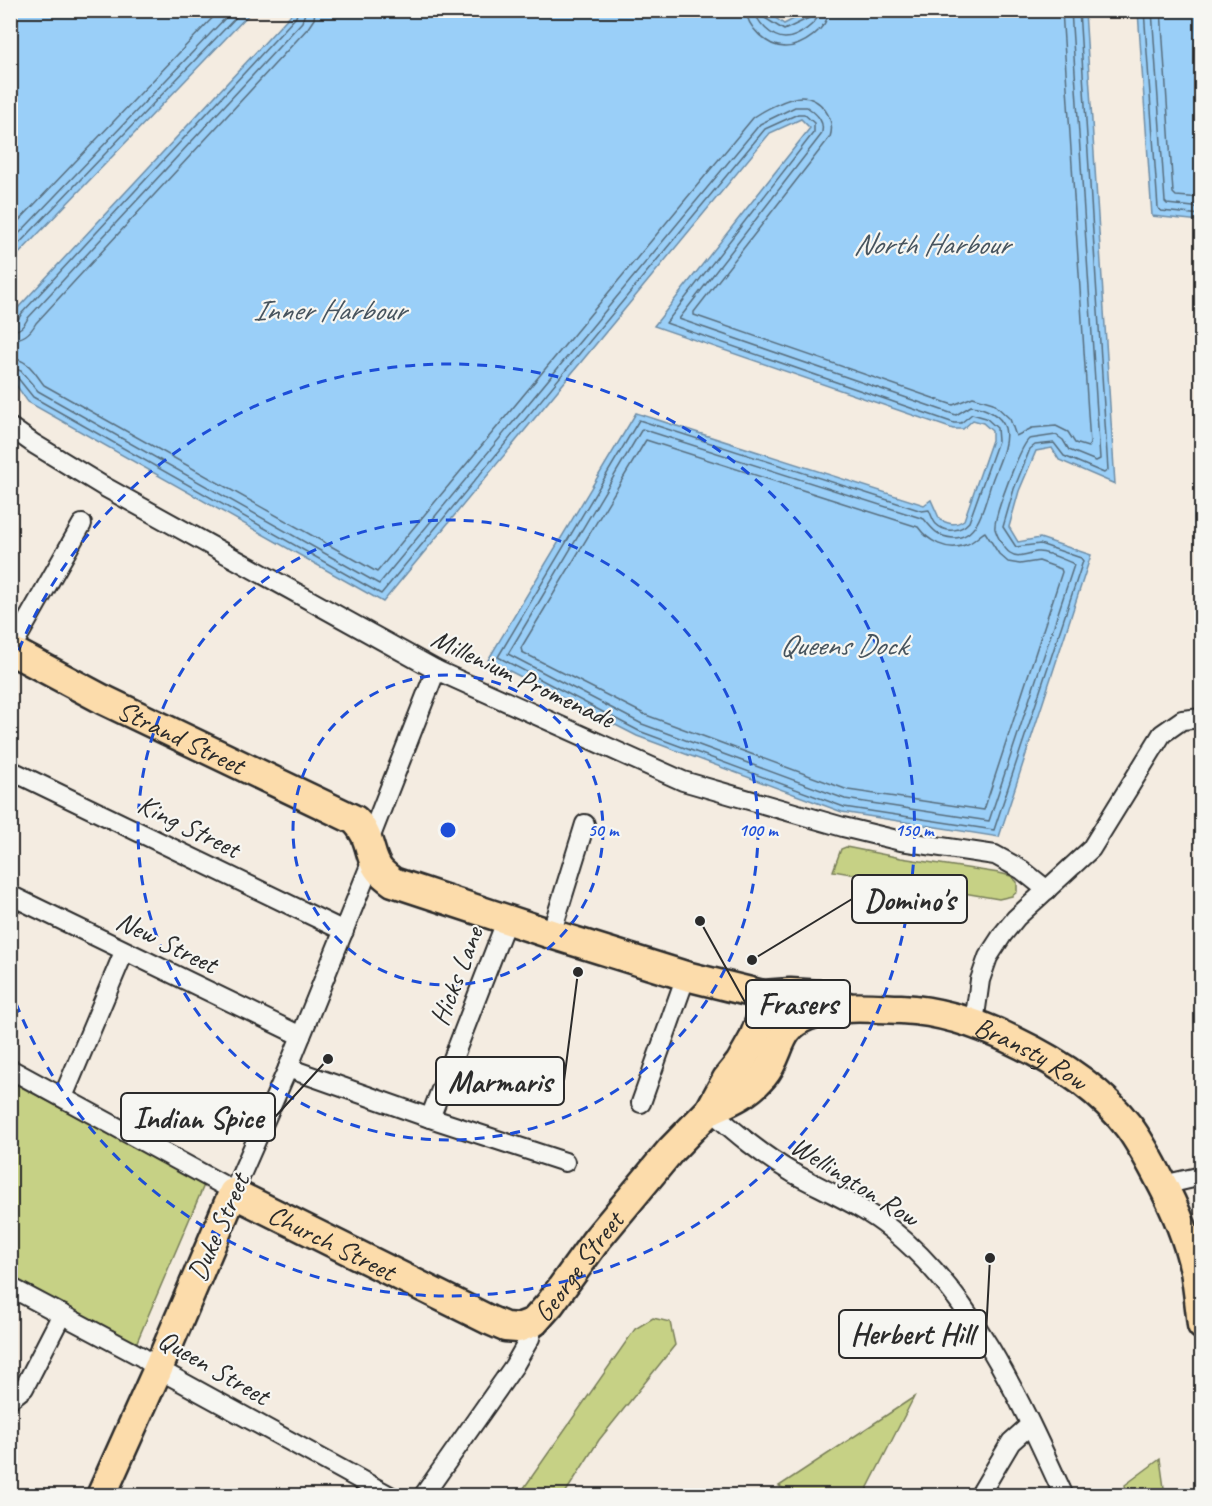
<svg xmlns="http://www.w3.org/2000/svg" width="1212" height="1506" font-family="Caveat,sans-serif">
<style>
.green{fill:#c6d185;stroke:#787e58;stroke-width:1.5}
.water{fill:#9acff8;stroke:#6e8da6;stroke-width:1.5}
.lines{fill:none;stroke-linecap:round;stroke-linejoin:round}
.shore{stroke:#576d7d;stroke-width:1.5}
.street-casing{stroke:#2b2b2b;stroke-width:22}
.primary-casing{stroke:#2b2b2b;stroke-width:33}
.street{stroke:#f6f6f2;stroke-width:18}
.primary{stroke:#fcdcab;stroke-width:28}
.ring{fill:none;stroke:#1d4ed8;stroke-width:3;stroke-dasharray:10 8}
.labels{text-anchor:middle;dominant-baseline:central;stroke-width:4.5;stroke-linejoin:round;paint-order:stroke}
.street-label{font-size:28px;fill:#2b2b2b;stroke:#f6f6f2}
.water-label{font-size:30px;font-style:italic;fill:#47545e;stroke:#f6f6f2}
.centre{fill:#1d4ed8;stroke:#f6f6f2;stroke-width:3}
.ring-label{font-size:18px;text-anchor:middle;font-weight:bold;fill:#1d4ed8;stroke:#f6f6f2;stroke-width:4.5;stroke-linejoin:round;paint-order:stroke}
.leader{fill:none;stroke:#2b2b2b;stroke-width:2}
.callout-dot{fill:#2b2b2b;stroke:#f6f6f2;stroke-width:2}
.callout{fill:#f6f6f2;stroke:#2b2b2b;stroke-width:2}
.callout-label{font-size:30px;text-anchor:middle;font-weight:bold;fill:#2b2b2b}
</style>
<rect width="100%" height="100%" fill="#f4ece1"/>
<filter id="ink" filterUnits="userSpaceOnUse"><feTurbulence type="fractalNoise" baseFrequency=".0167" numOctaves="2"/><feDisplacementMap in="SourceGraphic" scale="12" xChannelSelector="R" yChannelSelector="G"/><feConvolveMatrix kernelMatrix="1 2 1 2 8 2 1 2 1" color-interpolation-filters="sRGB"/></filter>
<g filter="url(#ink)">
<g class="green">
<polygon points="846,847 901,858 999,873 1011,876 1017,882 1017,892 1012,896 999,899 833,871 841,849"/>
<polygon points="10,1081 204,1185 136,1344 11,1277"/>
<polygon points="653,1318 670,1322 675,1345 599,1440 564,1495 519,1495 635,1329"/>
<polygon points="914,1397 864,1495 794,1495 779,1486"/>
<polygon points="1160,1459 1165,1495 1127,1495 1125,1485"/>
</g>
<g class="water">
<polygon points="11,10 252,11 11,262 10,11"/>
<path d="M766 11 784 24 811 10 1085 11 1115 484 1059 460 1052 448 1036 451 1019 491 1009 527 1018 542 1040 538 1091 555 999 837 842 812 637 736 488 660 636 413 924 505 931 500 940 520C950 524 955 526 964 520L992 440V431L983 423 973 420 963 429H953L654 326 810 128 801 119 770 133 383 602 28 402 11 378V323L16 310 294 11Z"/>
<polygon points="1138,11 1201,11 1201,221 1152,216"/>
</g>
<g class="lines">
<g class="shore">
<path d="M746 10C747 27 767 47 785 47 802 47 828 29 829 10"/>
<path d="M755 10C756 22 772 38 785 38 797 38 819 23 820 10"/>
<polyline points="763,10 765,18 784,30 809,18 812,10"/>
<polyline points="1144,10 1158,208 1161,211 1202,215"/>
<polyline points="1152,10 1165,202 1167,204 1202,208"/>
<polyline points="1161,10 1173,193 1176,196 1202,198"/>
<polyline points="10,230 220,10"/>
<polyline points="10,243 233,10"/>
<polyline points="10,253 243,10"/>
<polyline points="10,323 17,321 22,313 296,17 298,10"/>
<path d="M10 331C20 331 24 326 28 318L302 22 306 10"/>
<path d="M10 340C23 339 30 334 36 323L308 28 314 19 315 10"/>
<path d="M10 358C28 359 34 372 44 385L377 572 753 118C762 111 789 97 801 97 821 97 836 119 830 137L694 312V315L953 405 973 397 993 403 1010 419 1016 436 1032 428 1056 426 1068 432 1075 443 1088 447 1090 444 1062 10"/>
<path d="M10 367 21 371 38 391 379 584 760 124 795 107H807C817 114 826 122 821 135L679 319 956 415 971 406C984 407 1001 415 1005 428 1009 445 997 466 992 481 985 501 980 539 953 538 938 537 932 529 924 519L642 429 508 654 642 724 845 799 989 821 1074 565 1072 563C1062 559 1047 551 1037 552 1028 553 1018 559 1010 553 1004 549 997 536 995 529 993 518 1020 447 1029 439L1056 435 1063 440 1069 450 1096 461 1100 459 1071 10"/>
<path d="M10 375 17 377 33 397 381 594 765 129 798 114H804L814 123V132L666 323 954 423H961L972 414 986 418 997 428 998 441 969 522C961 531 946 534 936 524 933 521 931 514 929 510L922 511 639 420 498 657 639 731 844 807 994 830 1083 561 1081 558 1040 544 1016 547 1003 527 1014 489 1030 449 1035 445 1054 443 1064 456 1104 473 1108 470 1079 10"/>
<path d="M646 440 918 527C928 541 947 552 965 545 973 543 979 535 985 532L999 554 1008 562 1020 564 1039 561 1061 569 1062 572 984 810 848 790 646 715 522 652 521 648Z"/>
</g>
<defs>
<g id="street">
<polyline points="10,427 34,444 103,486 436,670 683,781 843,827 901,841 995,855 1022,870 1047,890"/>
<polyline points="11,649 82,524"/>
<polyline points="10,770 344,931"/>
<polyline points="369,841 436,670"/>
<polyline points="10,895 301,1036"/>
<polyline points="551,934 585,824"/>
<polyline points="974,1023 980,980 988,957 1003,934 1016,918 1091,849 1162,734 1182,720 1202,718"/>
<polyline points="288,1068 430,1118 565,1162"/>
<polyline points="10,1069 223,1185 233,1193 288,1068 373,858"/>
<polyline points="63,1097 124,952"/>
<polyline points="641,1103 686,976"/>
<path d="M710 1110C737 1134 762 1155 793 1173 826 1191 863 1206 892 1230 974 1296 1021 1402 1064 1496"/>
<polyline points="430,1118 507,919"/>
<polyline points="1163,1185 1202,1176"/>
<polyline points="10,1287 142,1357 158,1369 390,1496"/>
<polyline points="10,1399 24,1388 62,1314"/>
<polyline points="423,1496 514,1366 530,1338 534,1322"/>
<polyline points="979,1496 1011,1442 1030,1425"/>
</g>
<g id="primary">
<path id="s1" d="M10 650 102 699 355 820C373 838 368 859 381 872 385 876 389 879 393 882L551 934 686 976 763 995 790 993 822 995 847 1007"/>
<path id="s2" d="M710 1110C730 1101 748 1094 763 1076 782 1054 775 1029 807 1016 838 1004 869 1008 901 1009 942 1011 978 1023 1014 1041 1056 1061 1101 1090 1129 1127 1141 1143 1150 1161 1159 1178 1175 1208 1188 1238 1195 1271 1198 1289 1200 1307 1202 1325"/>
<path id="s3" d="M101 1496 158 1369 233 1193 489 1320 505 1327 518 1328 534 1322 550 1304 597 1239 671 1150 710 1110 727 1079 740 1063 753 1040 764 1011 763 995"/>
</g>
</defs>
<use href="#street" class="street-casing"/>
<use href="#primary" class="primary-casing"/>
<use href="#street" class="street"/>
<use href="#primary" class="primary"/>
</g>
</g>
<g class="ring">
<circle cx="448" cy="830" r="155"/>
<circle cx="448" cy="830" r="310"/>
<path d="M12 667A466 466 0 1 1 12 993"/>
</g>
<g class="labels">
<g class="street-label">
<text transform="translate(523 678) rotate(25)">Millenium Promenade</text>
<text stroke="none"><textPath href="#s1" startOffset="192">Strand Street</textPath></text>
<text transform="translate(189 826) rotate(26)">King Street</text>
<text transform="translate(167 942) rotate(26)">New Street</text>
<text transform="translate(456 976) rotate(-69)">Hicks Lane</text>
<text stroke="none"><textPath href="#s2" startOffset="374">Bransty Row</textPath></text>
<text transform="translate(855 1181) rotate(32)">Wellington Row</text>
<text transform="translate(218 1227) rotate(-66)">Duke Street</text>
<text stroke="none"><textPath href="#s3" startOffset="441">Church Street</textPath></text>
<text stroke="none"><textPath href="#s3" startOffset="735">George Street</textPath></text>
<text transform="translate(214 1367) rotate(30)">Queen Street</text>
</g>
<g class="water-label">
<text x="931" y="244">North Harbour</text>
<text x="329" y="310">Inner Harbour</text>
<text x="843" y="645">Queens Dock</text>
</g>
</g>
<circle cx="448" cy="830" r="9" class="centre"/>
<g class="ring-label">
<text x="603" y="836">50 m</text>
<text x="758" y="836">100 m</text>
<text x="914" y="836">150 m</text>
</g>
<path class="leader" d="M752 960L852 899M700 921L746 1004M578 972L564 1081M328 1059L275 1117M990 1258L986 1334"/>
<g class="callout-dot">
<circle cx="752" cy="960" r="6"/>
<circle cx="700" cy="921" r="6"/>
<circle cx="578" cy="972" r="6"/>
<circle cx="328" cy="1059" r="6"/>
<circle cx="990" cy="1258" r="6"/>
</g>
<g class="callout">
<rect x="852" y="875" width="115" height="48" rx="6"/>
<rect x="746" y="980" width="104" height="48" rx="6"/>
<rect x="436" y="1057" width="128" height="48" rx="6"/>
<rect x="121" y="1093" width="154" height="48" rx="6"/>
<rect x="839" y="1310" width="147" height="48" rx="6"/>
</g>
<g class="callout-label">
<text x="910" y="910">Domino's</text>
<text x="798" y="1014">Frasers</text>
<text x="500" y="1092">Marmaris</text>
<text x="198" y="1128">Indian Spice</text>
<text x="912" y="1344">Herbert Hill</text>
</g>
<rect width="1212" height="1506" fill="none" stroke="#f6f6f2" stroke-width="36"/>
<rect x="18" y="18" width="1176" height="1470" fill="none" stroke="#2b2b2b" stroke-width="2" filter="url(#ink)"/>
</svg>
